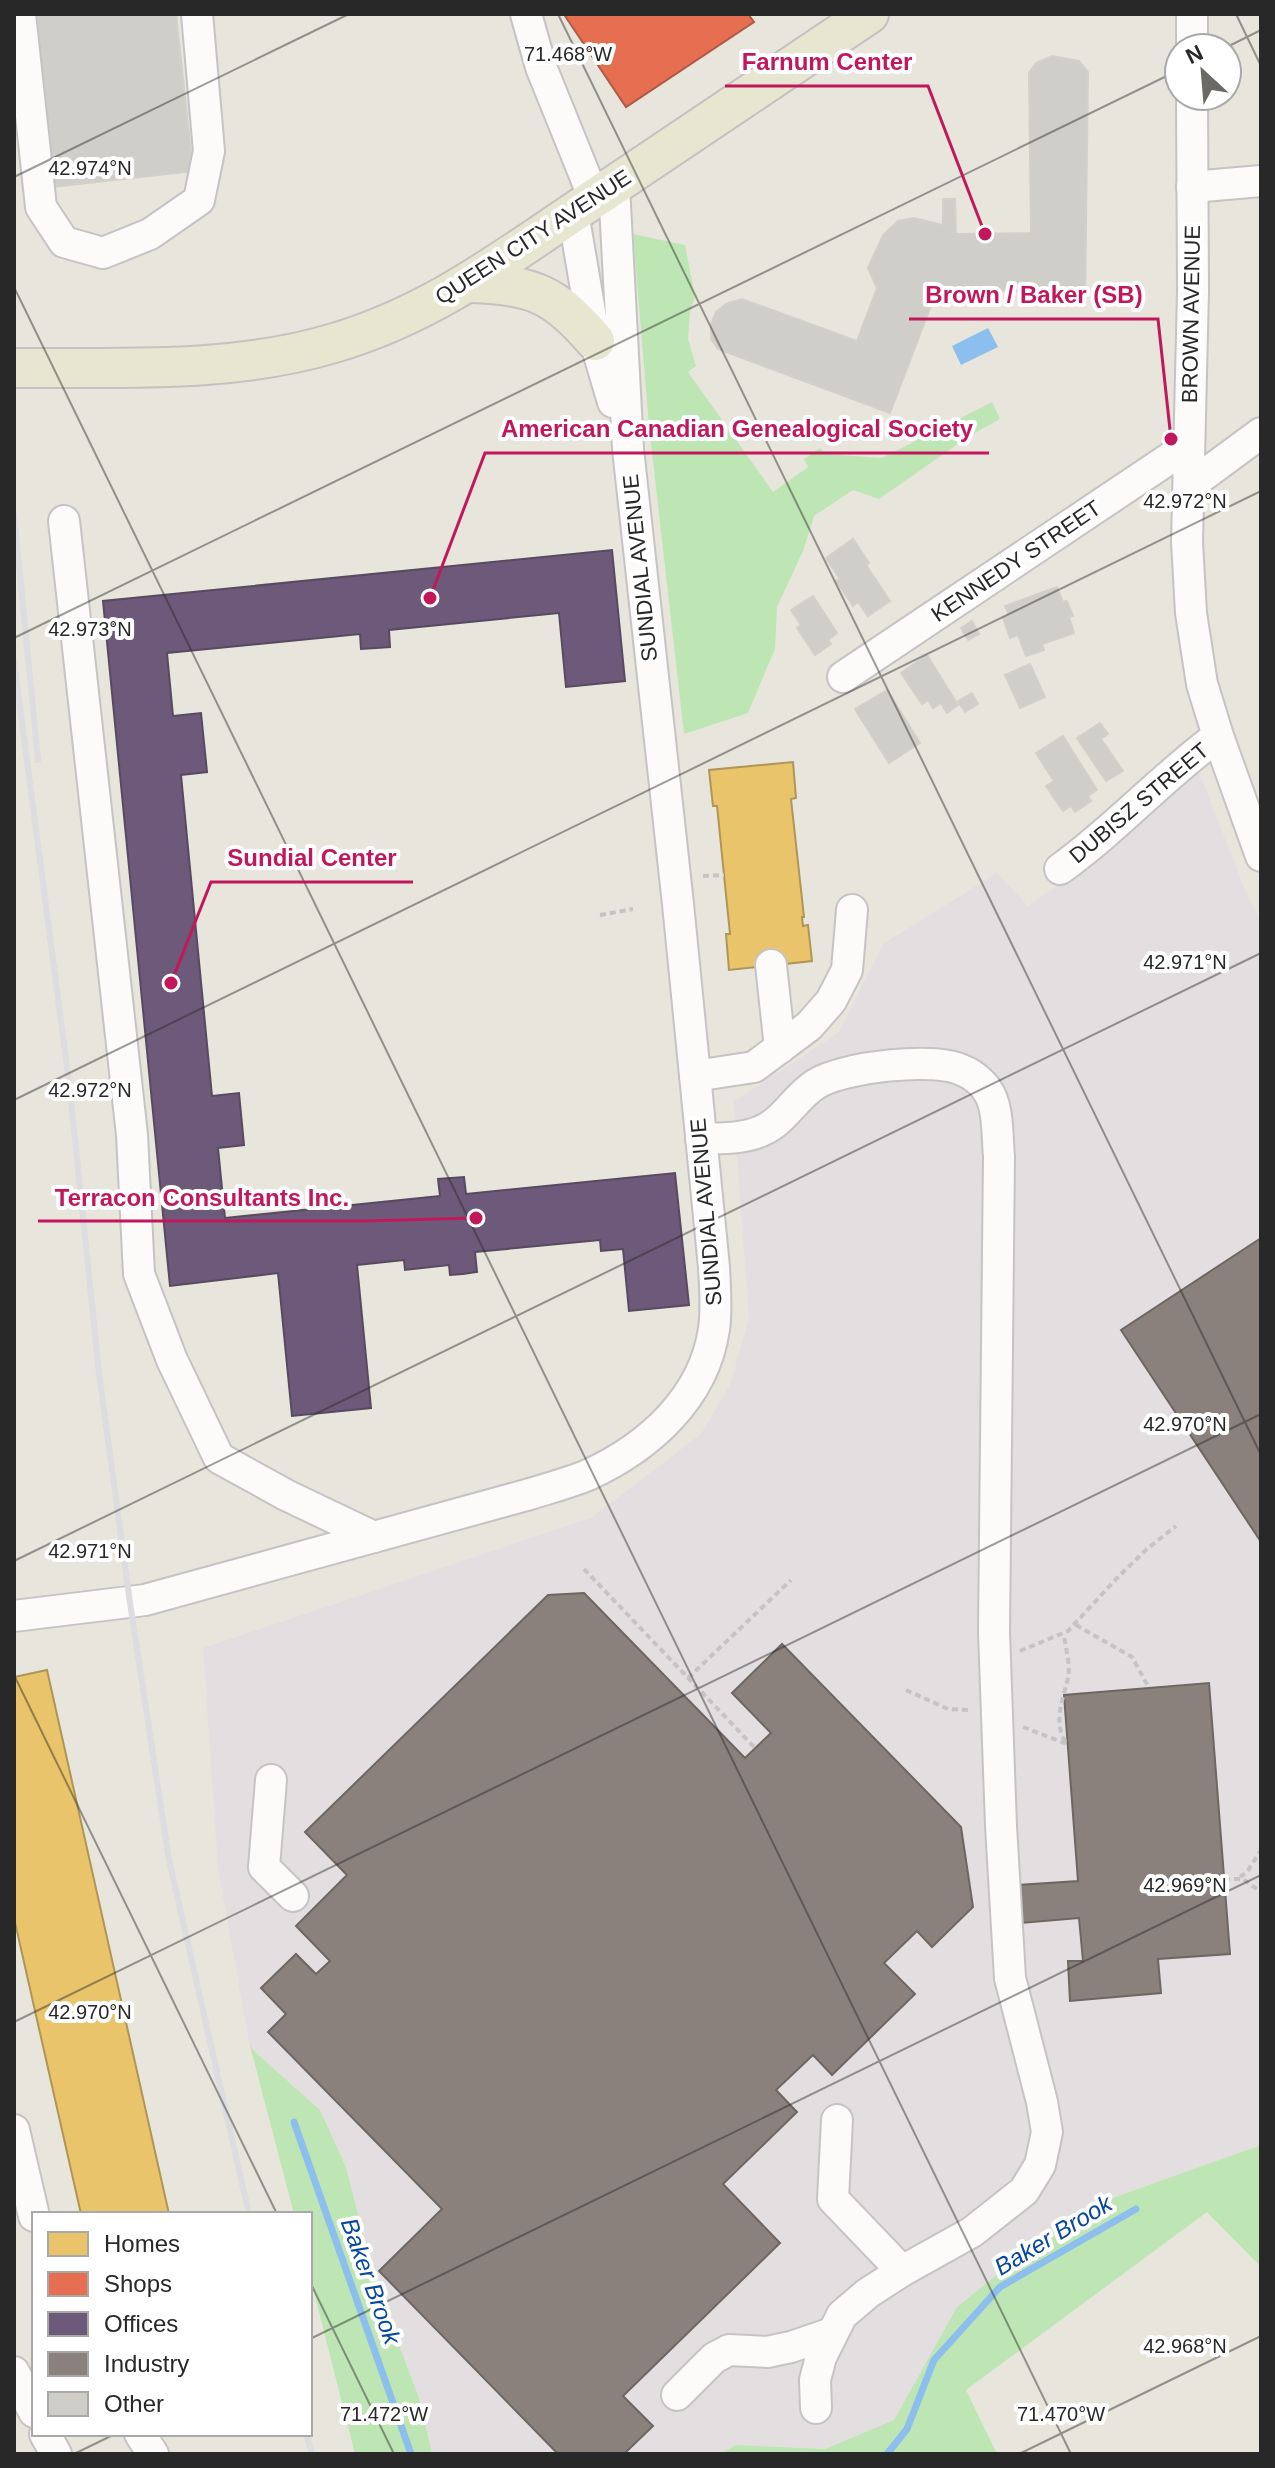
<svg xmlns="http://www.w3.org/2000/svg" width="1275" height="2468" font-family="Arial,sans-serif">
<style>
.industrial{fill:#e3dfe0}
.green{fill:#bee6b4}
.water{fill:#8cbeee}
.homes{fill:#e9c46a;stroke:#af9556;stroke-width:2}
.shops{fill:#e76f51;stroke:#ae5a45;stroke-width:2}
.offices{fill:#6d597a;stroke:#584a61;stroke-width:2}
.industry{fill:#8a817c;stroke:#6d6663;stroke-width:2}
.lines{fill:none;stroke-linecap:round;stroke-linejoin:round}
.stream{stroke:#8cbeee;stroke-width:7}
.building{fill:#d0cec9;stroke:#d3d0ca;stroke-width:2}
.minor-casing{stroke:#c5c3c3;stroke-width:34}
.major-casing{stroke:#c4c2c0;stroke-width:42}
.path{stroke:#c5c4c3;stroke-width:4;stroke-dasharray:6 4;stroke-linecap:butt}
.minor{stroke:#fcfbfa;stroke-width:30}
.major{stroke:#e7e7d1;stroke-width:38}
.rail{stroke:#dddcde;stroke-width:6}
.ticks{fill:none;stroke:#282828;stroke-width:2;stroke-opacity:0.45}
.labels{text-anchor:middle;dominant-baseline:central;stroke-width:8;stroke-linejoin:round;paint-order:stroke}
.street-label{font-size:22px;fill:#282828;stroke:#fff}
.water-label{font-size:24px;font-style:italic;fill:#06479f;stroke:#fff}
.ticks-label{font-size:20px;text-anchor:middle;fill:#282828;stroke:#fff;stroke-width:8;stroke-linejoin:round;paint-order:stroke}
.leader{fill:none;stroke:#c2185b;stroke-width:3}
.callout-dot{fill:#c2185b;stroke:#fff;stroke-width:3}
.callout-label{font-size:24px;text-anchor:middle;font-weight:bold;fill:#c2185b;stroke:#fff;stroke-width:8;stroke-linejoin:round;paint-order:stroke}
</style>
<rect width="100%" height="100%" fill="#e8e5dd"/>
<polygon class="industrial" points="1198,769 1245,890 1261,921 1261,2145 1076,2211 957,2307 894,2420 825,2449 736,2445 720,2454 432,2454 420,2401 374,2277 346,2167 320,2110 253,2050 249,2042 218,1869 203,1648 591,1518 701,1434 730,1385 749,1318 733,1102 838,1033 883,944 997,873 1028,906 1095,859"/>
<g class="green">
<polygon points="633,234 685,245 695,297 690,311 688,339 696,366 688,372 773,492 808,467 804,459 820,448 826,454 882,458 992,402 1000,419 971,435 879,499 853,490 814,516 803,551 777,607 775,649 748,713 684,734 649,426"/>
<polygon points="249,2042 253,2050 320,2110 346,2167 374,2277 420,2401 432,2454 355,2454 310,2276 310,2214 294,2214"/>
<polygon points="1261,2145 1261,2267 1207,2212 966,2390 997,2454 720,2454 736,2445 825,2449 894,2420 957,2307 1076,2211"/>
</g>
<polygon class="water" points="988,328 998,347 961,365 952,346"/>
<g class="homes">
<polygon points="793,762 796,798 791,799 804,917 802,917 803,926 808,925 812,961 729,970 726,934 730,934 717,806 713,806 709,770"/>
<polygon points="47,1670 169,2214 81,2214 14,1918 14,1677"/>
</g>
<polygon class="shops" points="569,14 748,14 754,22 626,107 565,16"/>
<polygon class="offices" points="612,550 625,681 566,687 559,613 389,630 390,647 376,648 361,649 360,634 167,653 173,716 201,713 207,772 181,775 212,1096 239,1093 244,1145 218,1148 225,1218 440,1196 438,1179 464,1177 466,1194 675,1173 689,1305 629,1311 623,1249 601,1251 600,1240 475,1252 477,1272 463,1274 450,1275 449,1265 405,1270 404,1260 357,1265 371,1408 292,1416 278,1273 170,1286 103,601"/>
<g class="industry">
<polygon points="1261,1238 1261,1542 1121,1330"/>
<polygon points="584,1593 745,1758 771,1733 732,1693 782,1644 961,1827 973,1907 932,1947 917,1931 884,1963 915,1994 832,2075 813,2055 776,2090 797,2112 723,2184 780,2243 623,2396 653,2426 624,2454 558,2454 379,2271 442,2209 268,2032 286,2014 261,1988 296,1954 316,1974 330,1961 296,1926 347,1875 305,1832 548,1595"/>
<polygon points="1209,1683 1230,1954 1158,1959 1161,1993 1070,2001 1068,1961 1083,1961 1079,1918 1021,1923 1018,1885 1078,1881 1064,1695"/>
</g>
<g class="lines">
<g class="stream">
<polyline points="294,2122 411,2454"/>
<polyline points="887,2454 907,2429 934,2360 1000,2287 1136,2209"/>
</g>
</g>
<g class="building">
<polygon points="34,14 176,14 193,171 53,187"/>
<polygon points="1052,56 1079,61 1088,72 1085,304 1048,304 1048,291 937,290 890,413 718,349 711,339 711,324 716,312 726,304 742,299 857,341 877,288 868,268 883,235 898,221 914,218 943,225 943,199 955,199 956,234 1031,233 1029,73 1036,63"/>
<polygon points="853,539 869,563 866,565 890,601 868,616 858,602 853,606 836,581 840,579 826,558"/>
<polygon points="1057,587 1063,602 1067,601 1073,616 1069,617 1074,633 1042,644 1044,650 1026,656 1018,635 1010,638 1003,618 1009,615 1005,606"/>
<polygon points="813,596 837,633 828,640 831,644 815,655 797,628 801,625 791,610"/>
<polygon points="972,621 979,634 968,640 961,628"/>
<polygon points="927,655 958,705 947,713 941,703 933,708 928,700 922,704 901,673"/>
<polygon points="1030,664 1045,697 1020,708 1005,675"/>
<polygon points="887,690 920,743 889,763 855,709"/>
<polygon points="972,693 978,704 965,712 958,701"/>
<polygon points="1100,723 1108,734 1101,739 1123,771 1106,781 1077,738"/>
<polygon points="1063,736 1097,790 1088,796 1091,801 1075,812 1071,806 1063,811 1046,786 1054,781 1036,753"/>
</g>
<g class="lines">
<defs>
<g id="minor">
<polyline points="20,14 41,207 64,242 103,253 150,234 199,200 209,151 197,14"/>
<polyline points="526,14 541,67 594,198"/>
<polyline points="1192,14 1192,48"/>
<polyline points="1192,96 1193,291 1187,542 1191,613 1202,684 1218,736 1261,856"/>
<polyline points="1192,187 1261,181"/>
<polyline points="573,213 595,341 613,402"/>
<polyline points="1189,486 1261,433"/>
<polyline points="64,521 132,1135 139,1274 172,1360 219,1458 286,1495 374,1537"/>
<polyline points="843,677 1188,446"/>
<path d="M1060 869C1116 829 1162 777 1218 736"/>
<polyline points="771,965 780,1048"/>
<polyline points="695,1076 754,1067 809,1026 831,1001 847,970 852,910"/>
<path d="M701 1139C721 1138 743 1139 761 1131 785 1121 795 1097 816 1084 842 1067 936 1056 964 1071 972 1074 983 1083 987 1090 999 1106 997 1137 999 1156L994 1632 1001 1826 1010 1978 1042 2102 1047 2132 1040 2165 1024 2191 972 2232 902 2271 868 2293 842 2315 821 2357 815 2380 816 2408"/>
<path d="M14 1616 145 1600 530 1494C549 1488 569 1483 588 1475 649 1447 704 1398 714 1329 717 1309 715 1288 714 1267L678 904 628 449 614 186"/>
<polyline points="271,1780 264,1867 293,1896"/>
<polyline points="837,2120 833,2199 902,2271"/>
<polyline points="14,2130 34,2216"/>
<polyline points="14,2372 34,2412"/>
<polyline points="677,2395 714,2358 729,2350 767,2352 791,2347 832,2333"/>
<polyline points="45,2434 56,2454"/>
<polyline points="140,2434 153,2454"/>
</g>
<g id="major">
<path d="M471 283C533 285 555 294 595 341"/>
<path d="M14 368C119 367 231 374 334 343 435 313 506 257 592 200 684 138 777 76 869 14"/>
</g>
</defs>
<use href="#minor" class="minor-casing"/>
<use href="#major" class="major-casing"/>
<g class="path">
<polyline points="703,876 724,875"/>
<polyline points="600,915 633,909"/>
<polyline points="584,1569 755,1748"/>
<polyline points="1076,1625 1132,1657 1149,1688"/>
<polyline points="1020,1651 1068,1631 1117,1578 1147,1549 1176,1526"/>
<polyline points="688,1678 791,1580"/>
<polyline points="906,1690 948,1709 969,1710"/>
<path d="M1023 1727 1067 1744C1052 1725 1063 1699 1068 1678 1071 1665 1065 1647 1064 1634"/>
<polyline points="1240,1877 1247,1872 1261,1850"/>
<polyline points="1224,1879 1243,1879 1261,1892"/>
</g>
<use href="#minor" class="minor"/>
<use href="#major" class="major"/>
<g class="rail">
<polyline points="14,513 38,760"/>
<polyline points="14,661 70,1090 99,1373 130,1603 169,1860 249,2214"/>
<polyline points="306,2434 312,2454"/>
</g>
</g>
<path class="ticks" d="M558 14 1261 1455M1236 14 1261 66M1225 48 1261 30M14 177 349 14M14 287 1071 2454M14 638 1179 70M14 1100 1261 491M14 1561 1261 953M14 1675 277 2214M14 2022 1261 1414M310 2282 394 2454M310 2339 1261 1875M74 2454 115 2434M1019 2454 1261 2336"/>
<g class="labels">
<g class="street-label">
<text transform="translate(533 237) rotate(-33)">QUEEN CITY AVENUE</text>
<text transform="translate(1191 314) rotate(-89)">BROWN AVENUE</text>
<text transform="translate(1016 561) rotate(-34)">KENNEDY STREET</text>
<text transform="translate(640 568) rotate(-96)">SUNDIAL AVENUE</text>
<text transform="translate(1139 803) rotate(-40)">DUBISZ STREET</text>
<text transform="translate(706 1212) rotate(-95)">SUNDIAL AVENUE</text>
</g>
<g class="water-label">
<text transform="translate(1053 2235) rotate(-31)">Baker Brook</text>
<text transform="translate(371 2281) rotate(70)">Baker Brook</text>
</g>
</g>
<g class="ticks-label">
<text x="568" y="61">71.468°W</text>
<text x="90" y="175">42.974°N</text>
<text x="1185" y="508">42.972°N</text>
<text x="90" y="636">42.973°N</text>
<text x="1185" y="969">42.971°N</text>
<text x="90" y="1097">42.972°N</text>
<text x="1185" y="1431">42.970°N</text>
<text x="90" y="1558">42.971°N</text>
<text x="1185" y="1892">42.969°N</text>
<text x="90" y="2019">42.970°N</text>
<text x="1185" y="2353">42.968°N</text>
<text x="384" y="2421">71.472°W</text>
<text x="1061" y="2421">71.470°W</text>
</g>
<path class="leader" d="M985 234L928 86H725M1171 439L1158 319H909M430 598L485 453H989M171 983L211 882H413M476 1218L365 1221H38"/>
<g class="callout-dot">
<circle cx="985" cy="234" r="8"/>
<circle cx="1171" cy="439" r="8"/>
<circle cx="430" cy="598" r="8"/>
<circle cx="171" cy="983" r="8"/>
<circle cx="476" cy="1218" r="8"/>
</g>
<g class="callout-label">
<text x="827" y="70">Farnum Center</text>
<text x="1034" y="303">Brown / Baker (SB)</text>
<text x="737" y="437">American Canadian Genealogical Society</text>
<text x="312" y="866">Sundial Center</text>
<text x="202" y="1206">Terracon Consultants Inc.</text>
</g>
<rect width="1275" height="2468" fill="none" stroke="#282828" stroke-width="32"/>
<rect x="32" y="2212" width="280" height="224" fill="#ffffff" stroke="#a9a9a9" stroke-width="2"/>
<rect x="48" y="2232" width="40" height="24" fill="#e9c46a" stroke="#a9a9a9" stroke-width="2"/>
<text x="104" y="2252" font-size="24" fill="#282828">Homes</text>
<rect x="48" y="2272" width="40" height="24" fill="#e76f51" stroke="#a9a9a9" stroke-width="2"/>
<text x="104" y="2292" font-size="24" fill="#282828">Shops</text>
<rect x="48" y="2312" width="40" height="24" fill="#6d597a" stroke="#a9a9a9" stroke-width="2"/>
<text x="104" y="2332" font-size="24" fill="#282828">Offices</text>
<rect x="48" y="2352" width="40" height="24" fill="#8a817c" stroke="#a9a9a9" stroke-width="2"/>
<text x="104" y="2372" font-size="24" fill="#282828">Industry</text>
<rect x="48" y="2392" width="40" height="24" fill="#d0cec9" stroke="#a9a9a9" stroke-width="2"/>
<text x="104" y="2412" font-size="24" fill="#282828">Other</text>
<g transform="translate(1203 72) rotate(334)"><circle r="38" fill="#ffffff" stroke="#a9a9a9" stroke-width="2"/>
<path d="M0-6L14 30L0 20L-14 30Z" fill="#6b6a67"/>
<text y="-12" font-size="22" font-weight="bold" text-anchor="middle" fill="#282828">N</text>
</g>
</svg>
